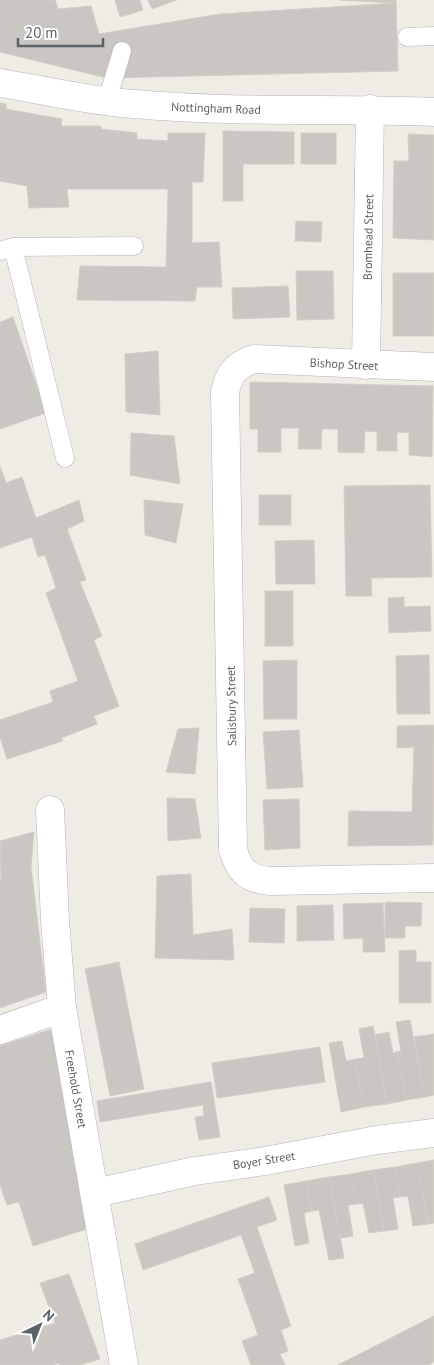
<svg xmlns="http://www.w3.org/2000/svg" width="434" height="1365" font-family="'PT Sans',sans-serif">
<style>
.building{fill:#cac7c3;stroke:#d4cdc4}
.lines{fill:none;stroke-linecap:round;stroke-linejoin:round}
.lane-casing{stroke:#b1b4b8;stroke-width:19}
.street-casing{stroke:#b1b4b8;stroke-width:29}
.secondary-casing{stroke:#b2b6ba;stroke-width:29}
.lane{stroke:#fff;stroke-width:18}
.street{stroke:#fff;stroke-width:28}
.secondary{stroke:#fff;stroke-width:28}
.labels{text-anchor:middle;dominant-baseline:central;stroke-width:4;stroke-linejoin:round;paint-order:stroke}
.street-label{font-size:12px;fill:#5d6266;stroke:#fff}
</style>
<rect width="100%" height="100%" fill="#efece6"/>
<g class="building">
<polygon points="0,0 55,0 58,9 91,6 99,34 220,14 396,3 398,71 107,78 0,52"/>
<polygon points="115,0 140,0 143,10 120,17"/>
<polygon points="148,0 177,0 152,9"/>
<polygon points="339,0 396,0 396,3"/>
<polygon points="0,103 6,104 6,109 62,119 61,126 101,126 101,129 137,133 137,139 168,141 168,133 205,133 203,182 192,182 192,243 219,242 222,287 197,287 195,301 77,300 80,266 166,267 168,189 67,189 69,207 29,208 27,186 0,181"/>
<polygon points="223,131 294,132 294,164 243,164 243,201 223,201"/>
<rect x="301" y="133" width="35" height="31"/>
<polygon points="408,134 434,135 434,240 393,238 394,161 409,161"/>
<polygon points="296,221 322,222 321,242 295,241"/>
<polygon points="296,271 333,271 334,319 297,320"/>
<rect x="393" y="273" width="41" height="63"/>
<polygon points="288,286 290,317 233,319 232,288"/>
<polygon points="13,317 46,413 0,429 0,322"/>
<polygon points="158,351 160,415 126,412 125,354"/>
<polygon points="250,382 433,386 432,457 409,455 409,433 397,432 397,451 377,451 377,432 365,431 364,453 338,452 338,429 322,429 321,449 298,449 299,428 281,428 281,452 258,452 258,429 250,429"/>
<polygon points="131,433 174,436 180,484 130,475"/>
<polygon points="0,466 6,483 22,477 36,518 79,500 84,521 67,529 86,580 80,582 102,636 94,640 119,706 94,716 97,724 61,738 63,741 7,759 0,737 0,720 53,702 50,691 78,681 46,593 56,588 45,555 38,557 32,537 0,548"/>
<polygon points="430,485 432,577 371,578 372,596 346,596 344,486"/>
<rect x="259" y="495" width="32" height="30"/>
<polygon points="144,500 183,504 176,543 145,535"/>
<polygon points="314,540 315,584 276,584 275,541"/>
<rect x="265" y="591" width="28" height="55"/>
<polygon points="404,597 404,607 430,606 431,631 389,633 388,598"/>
<polygon points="429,655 430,714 397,714 396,656"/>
<polygon points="297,660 297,719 264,719 263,661"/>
<polygon points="434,725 433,845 348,846 349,811 412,812 414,747 397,748 397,726"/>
<polygon points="199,728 195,774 166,772 178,729"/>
<polygon points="299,730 303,787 267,789 263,732"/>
<polygon points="167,798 195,799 201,838 168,841"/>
<polygon points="299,799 300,848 265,850 263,800"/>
<polygon points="34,832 31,867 46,992 0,1008 0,879 1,878 0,841"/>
<polygon points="191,874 193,935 232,929 234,960 155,958 157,876"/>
<polygon points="385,902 422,903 421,926 405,926 405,938 385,938"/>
<polygon points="383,903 385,952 363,952 363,938 344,939 343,904"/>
<polygon points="333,905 334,940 297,941 297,906"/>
<polygon points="250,908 285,909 284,943 249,942"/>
<polygon points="416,950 416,962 431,962 431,1003 399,1003 399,951"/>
<polygon points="119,962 144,1089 110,1096 85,969"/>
<polygon points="410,1020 425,1097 406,1100 397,1052 401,1051 396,1022"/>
<polygon points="373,1026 387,1104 364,1107 355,1059 364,1058 359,1029"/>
<polygon points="55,1028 87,1229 33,1246 19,1202 7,1205 0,1185 0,1046"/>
<polygon points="389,1032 393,1053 397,1052 406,1100 387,1104 375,1035"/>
<polygon points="434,1034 434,1095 425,1097 414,1037"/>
<polygon points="342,1041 346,1061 355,1059 364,1107 341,1112 329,1043"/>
<polygon points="320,1047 325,1082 217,1098 212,1063"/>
<polygon points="211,1082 220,1137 199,1140 195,1117 204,1116 203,1105 100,1122 97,1101"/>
<polygon points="434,1160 434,1223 428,1224 417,1163"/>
<polygon points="417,1163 428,1224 413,1226 408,1196 400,1197 395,1167"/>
<polygon points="395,1167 400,1197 393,1198 398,1229 384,1231 373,1170"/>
<polygon points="373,1170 384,1231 369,1233 363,1203 356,1204 351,1174"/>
<polygon points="351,1174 356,1204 348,1205 353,1236 340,1238 329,1177"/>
<polygon points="329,1177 344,1258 329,1260 319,1210 312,1211 306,1181"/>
<polygon points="306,1181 312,1211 304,1213 309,1243 295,1246 284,1185"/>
<polygon points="269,1197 277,1220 257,1227 291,1326 281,1330 288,1351 280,1354 285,1365 251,1365 242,1341 258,1335 238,1279 255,1273 241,1235 143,1270 135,1244"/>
<polygon points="69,1274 100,1359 80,1365 60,1365 58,1363 54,1365 0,1365 0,1340 55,1323 40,1283"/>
<polygon points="434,1316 434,1362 429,1365 338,1365"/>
</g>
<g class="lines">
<defs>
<g id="lane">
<polyline points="407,37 434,36"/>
<polyline points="107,101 122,51"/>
<polyline points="13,247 134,246"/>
<polyline points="0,251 13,247 65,458"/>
</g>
<g id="street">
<polyline points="366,365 370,109"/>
<path d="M434 367 254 359C236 365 228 374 225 393L233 850C240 872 248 879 270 881L434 878"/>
<polyline points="50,810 55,920 62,1008 124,1365"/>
<polyline points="0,1030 62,1008"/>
<polyline points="95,1193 195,1171 265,1161 377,1140 434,1133"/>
</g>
<path id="secondary" d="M0 83C45 90 89 101 135 104 234 113 334 108 434 112"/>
</defs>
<use href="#lane" class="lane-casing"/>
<use href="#street" class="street-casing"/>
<use href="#secondary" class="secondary-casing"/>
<use href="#lane" class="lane"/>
<use href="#street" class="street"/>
<use href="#secondary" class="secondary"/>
</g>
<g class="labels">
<g class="street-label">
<text transform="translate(216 108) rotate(2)">Nottingham Road</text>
<text transform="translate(368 237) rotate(-89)">Bromhead Street</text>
<text transform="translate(344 364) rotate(3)">Bishop Street</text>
<text transform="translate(231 706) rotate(-91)">Salisbury Street</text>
<text transform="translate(76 1089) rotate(80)">Freehold Street</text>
<text transform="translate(264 1160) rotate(-9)">Boyer Street</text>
</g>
</g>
<g transform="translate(40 1325) rotate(43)" stroke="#ffffff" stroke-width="4" paint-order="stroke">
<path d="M0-4L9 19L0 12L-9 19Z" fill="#5d6266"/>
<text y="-8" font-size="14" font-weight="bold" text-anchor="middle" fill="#5d6266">N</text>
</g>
<path d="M18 38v8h85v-8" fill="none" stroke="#5d6266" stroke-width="2.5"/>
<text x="25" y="38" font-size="15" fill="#5d6266" stroke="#ffffff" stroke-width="4" paint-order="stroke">20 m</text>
</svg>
